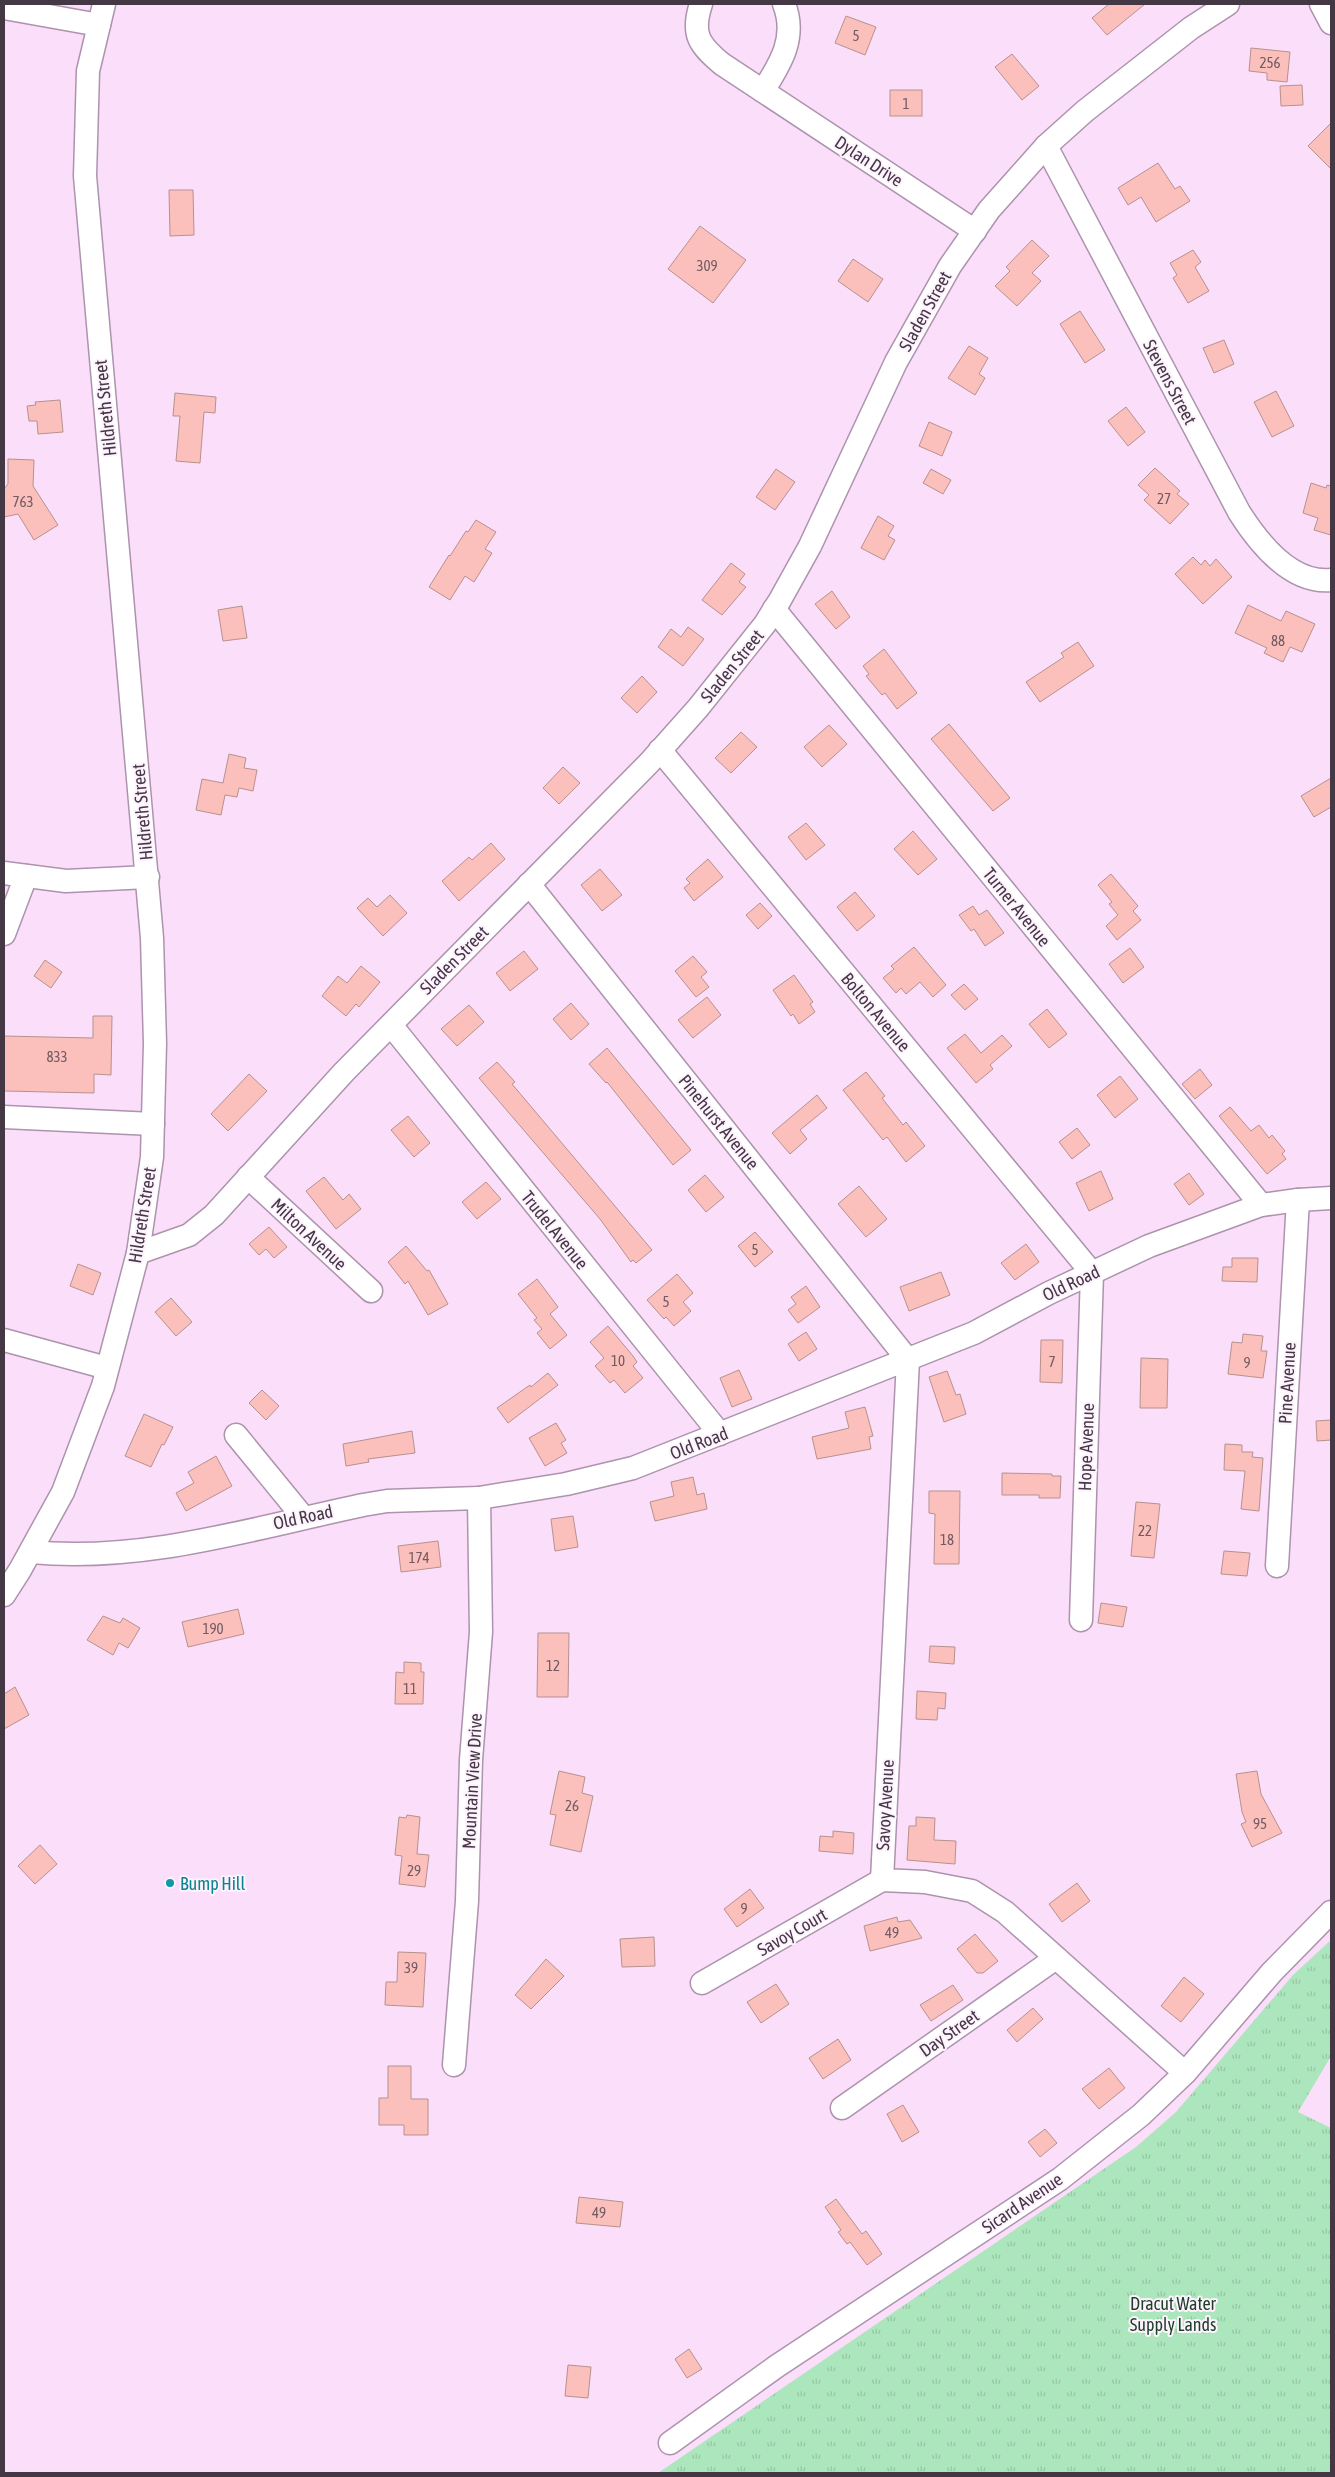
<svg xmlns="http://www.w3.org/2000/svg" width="1335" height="2477" font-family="'Asap Condensed',sans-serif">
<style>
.park{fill:url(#park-tufts)}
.building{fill:#fcc0bc;stroke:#b7918e}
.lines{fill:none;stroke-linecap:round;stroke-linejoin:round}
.minor-casing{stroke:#ad93ad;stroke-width:25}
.minor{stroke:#fff;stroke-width:22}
.culture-dot{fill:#0f9aa8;stroke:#fdf2fd;stroke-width:2}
.labels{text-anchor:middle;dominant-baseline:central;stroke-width:4;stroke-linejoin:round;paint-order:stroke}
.number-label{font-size:15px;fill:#715a61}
.street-label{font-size:18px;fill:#433843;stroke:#fdf2fd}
.culture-label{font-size:18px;fill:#0d838f;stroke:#fdf2fd;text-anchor:start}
.park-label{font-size:18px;fill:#1b3f27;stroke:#fdf2fd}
</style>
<defs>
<pattern id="park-tufts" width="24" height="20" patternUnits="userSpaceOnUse" patternTransform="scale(1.25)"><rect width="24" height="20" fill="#ace6bc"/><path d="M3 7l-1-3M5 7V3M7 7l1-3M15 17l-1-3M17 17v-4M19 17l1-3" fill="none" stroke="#95c6a3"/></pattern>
</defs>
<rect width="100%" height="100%" fill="#fadefa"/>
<polygon class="park" points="1331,1940 1331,2056 1298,2112 1331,2128 1331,2473 658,2473 1136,2147 1176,2112 1293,1975"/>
<g class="building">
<polygon points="1109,4 1145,4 1107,35 1092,18"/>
<polygon points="846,16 876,27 865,55 835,43"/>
<polygon points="1251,48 1290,52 1287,82 1267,80 1267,73 1249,71"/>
<polygon points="1012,54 1039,86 1022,100 995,67"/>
<polygon points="1302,85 1303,105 1281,106 1280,86"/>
<rect x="890" y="90" width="32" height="26"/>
<polygon points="1331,123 1331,169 1308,146"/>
<polygon points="1158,163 1175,189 1180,186 1190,201 1156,222 1141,197 1128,205 1118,188"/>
<polygon points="169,190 193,190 194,235 170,236"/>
<polygon points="700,226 746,260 713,303 668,269"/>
<polygon points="1032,240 1049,256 1032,273 1041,281 1017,306 995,286 1010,271 1006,267"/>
<polygon points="1193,250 1201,262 1195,267 1209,291 1188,303 1173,278 1177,275 1170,263"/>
<polygon points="853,259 883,279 868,302 838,281"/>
<polygon points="1080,311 1105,350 1085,363 1060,324"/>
<polygon points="1224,340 1234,364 1214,373 1203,348"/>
<polygon points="969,346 988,358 979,374 985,378 975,395 948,378"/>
<polygon points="1276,391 1294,426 1272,437 1254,402"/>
<polygon points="175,393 216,397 215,413 204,412 200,463 176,461 180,416 173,416"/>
<polygon points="60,400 63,432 38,434 37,421 29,421 27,406 36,405 35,402"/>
<polygon points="1126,407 1145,432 1128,446 1108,421"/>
<polygon points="929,422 952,432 942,456 919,446"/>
<polygon points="8,459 34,460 33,486 58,525 34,540 18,514 4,517 4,489 8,484"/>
<polygon points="1155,468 1180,491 1177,494 1189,504 1170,524 1144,500 1149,495 1138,485"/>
<polygon points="776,469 795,482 775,510 756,497"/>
<polygon points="931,469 951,480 943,494 923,483"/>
<polygon points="1311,483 1326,488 1327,485 1331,486 1331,535 1314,530 1318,518 1303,513"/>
<polygon points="878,516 894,526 888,536 895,540 884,560 861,548"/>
<polygon points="476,520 496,532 485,549 492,553 474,582 465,576 450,600 429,587 449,555 450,556 466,531 468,532"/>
<polygon points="1193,557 1201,565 1205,560 1210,566 1216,559 1232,577 1203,604 1175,574"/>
<polygon points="731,563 745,574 739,582 746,587 722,615 702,600"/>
<polygon points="832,591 850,617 836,629 815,604"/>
<polygon points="1248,605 1281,621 1286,611 1315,624 1302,652 1290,647 1283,662 1264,653 1267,648 1235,633"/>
<polygon points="242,606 247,638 223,641 218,610"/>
<polygon points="688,627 704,639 683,666 658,647 671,629 681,637"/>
<polygon points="1078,642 1094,666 1040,702 1026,682 1064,657 1061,653"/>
<polygon points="884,649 917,693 897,709 885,693 882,695 866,676 869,674 863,666"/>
<polygon points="642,676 657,692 637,713 621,698"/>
<polygon points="949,724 1010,798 993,811 931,739"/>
<polygon points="829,725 847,744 822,767 804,747"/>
<polygon points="741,732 757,747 731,773 715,758"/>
<polygon points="229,754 246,758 244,768 257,770 253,791 239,788 237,797 225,795 221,815 196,810 202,779 223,783"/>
<polygon points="563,767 580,783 559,804 543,788"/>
<polygon points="1331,778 1331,807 1314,817 1301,796"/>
<polygon points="806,823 825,845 806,860 788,837"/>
<polygon points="913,831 937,859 918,875 894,849"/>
<polygon points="491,843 505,859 459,901 442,881 469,857 472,860"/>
<polygon points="708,859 723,877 694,901 684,888 690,883 686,879 691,874"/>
<polygon points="600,869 622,895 602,911 581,885"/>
<polygon points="1111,874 1138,906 1133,911 1141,920 1117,940 1106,926 1118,915 1109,904 1112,902 1098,885"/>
<polygon points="855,892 875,916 857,931 837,907"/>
<polygon points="390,895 407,913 383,936 357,908 368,898 377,907"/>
<polygon points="760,903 772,916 758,929 746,915"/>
<polygon points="973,906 979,915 987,910 1004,933 985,946 974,929 971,931 959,915"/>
<polygon points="914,947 946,985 933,997 920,982 906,994 901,988 896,993 883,978 894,969 891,966"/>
<polygon points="1130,948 1144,967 1123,983 1109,964"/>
<polygon points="524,951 538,969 510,991 496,973"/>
<polygon points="693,956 707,972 701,977 709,987 696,997 675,971"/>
<polygon points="45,960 62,972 51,988 34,976"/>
<polygon points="361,966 380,982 359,1007 356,1004 346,1016 322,996 338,976 347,983"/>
<polygon points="794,975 813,1002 810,1004 815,1012 799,1024 793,1014 791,1016 773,990"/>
<polygon points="964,984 978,999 965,1010 951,995"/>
<polygon points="707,997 721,1015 693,1038 678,1020"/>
<polygon points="571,1003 589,1024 571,1040 553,1019"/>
<polygon points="469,1005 484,1022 457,1046 441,1029"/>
<polygon points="1047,1009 1067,1034 1049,1048 1029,1024"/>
<polygon points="93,1016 112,1016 111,1075 94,1074 94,1093 4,1091 4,1036 93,1038"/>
<polygon points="965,1034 981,1053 1002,1035 1012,1046 990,1065 993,1069 976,1083 947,1048"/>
<polygon points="607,1048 691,1150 673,1165 607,1082 606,1083 589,1064"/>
<polygon points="497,1062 515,1082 512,1084 652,1250 636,1263 633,1260 631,1262 600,1219 479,1078"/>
<polygon points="1200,1069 1212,1085 1195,1099 1182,1084"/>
<polygon points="866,1072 885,1096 882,1098 903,1125 906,1122 925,1146 906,1162 887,1137 883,1140 843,1090"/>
<polygon points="249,1074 267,1091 228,1131 211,1114"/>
<polygon points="1120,1076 1138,1099 1115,1118 1097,1095"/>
<polygon points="817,1095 827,1108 800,1130 807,1139 790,1154 772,1133"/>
<polygon points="1230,1107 1251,1131 1259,1125 1269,1138 1272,1135 1285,1151 1282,1154 1286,1159 1267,1174 1219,1116"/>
<polygon points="408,1116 430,1143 414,1157 391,1130"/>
<polygon points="1077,1128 1090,1145 1072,1159 1059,1142"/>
<polygon points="1101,1171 1113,1199 1089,1211 1076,1183"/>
<polygon points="1189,1173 1204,1194 1189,1205 1174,1184"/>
<polygon points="705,1175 724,1197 706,1212 688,1190"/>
<polygon points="324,1177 343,1200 349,1194 361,1209 336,1229 306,1191"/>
<polygon points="486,1182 501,1199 477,1219 462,1202"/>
<polygon points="859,1186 887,1219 866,1237 838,1204"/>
<polygon points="269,1227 287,1247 274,1258 266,1249 259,1255 249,1244"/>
<polygon points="755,1232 773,1252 755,1267 738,1246"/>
<polygon points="1026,1244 1039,1262 1015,1280 1001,1263"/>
<polygon points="406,1246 427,1271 429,1270 448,1304 428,1315 408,1281 405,1284 388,1262"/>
<polygon points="1232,1258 1258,1258 1257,1282 1222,1281 1223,1267 1232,1267"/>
<polygon points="78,1264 101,1273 93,1295 70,1286"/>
<polygon points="941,1272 950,1295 909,1311 900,1287"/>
<polygon points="677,1274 693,1293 683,1302 691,1311 674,1326 666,1317 664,1319 647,1300"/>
<polygon points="537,1279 558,1307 550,1314 567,1335 550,1349 537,1333 542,1329 534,1320 537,1318 518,1294"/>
<polygon points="806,1286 820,1307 798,1323 788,1310 796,1304 791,1297"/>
<polygon points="171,1298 192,1322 176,1336 155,1312"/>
<polygon points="608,1326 633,1356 637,1362 633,1366 643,1378 625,1393 614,1380 610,1383 595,1366 604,1358 590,1342"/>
<polygon points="806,1332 817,1349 799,1361 788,1344"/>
<polygon points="1243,1334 1263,1336 1261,1351 1267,1351 1263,1378 1228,1374 1232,1342 1242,1343"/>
<polygon points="1041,1340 1063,1340 1062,1383 1040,1382"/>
<polygon points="1141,1358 1168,1359 1167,1408 1140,1408"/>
<polygon points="739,1370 752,1399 732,1407 720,1378"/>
<polygon points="947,1371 956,1395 960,1394 966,1414 944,1422 929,1377"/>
<polygon points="548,1373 558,1385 508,1423 497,1408 530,1385 531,1387"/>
<polygon points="262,1390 279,1406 266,1420 249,1403"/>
<polygon points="865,1407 873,1436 869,1437 871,1449 817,1459 812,1437 849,1428 845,1412"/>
<polygon points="144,1414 173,1427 164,1445 162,1444 151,1467 125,1456"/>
<polygon points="1331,1420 1331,1440 1317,1441 1316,1421"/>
<polygon points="556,1423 566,1440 561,1443 567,1453 545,1466 529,1438"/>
<polygon points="412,1431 415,1453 368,1459 369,1462 346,1466 343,1444"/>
<polygon points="1225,1444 1242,1445 1242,1452 1253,1452 1252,1457 1263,1458 1259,1511 1241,1509 1245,1471 1224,1470"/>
<polygon points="216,1456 232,1486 186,1511 176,1493 194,1483 188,1472"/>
<polygon points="1002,1473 1052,1474 1052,1476 1061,1476 1060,1498 1039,1498 1039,1495 1002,1495"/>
<polygon points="693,1477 697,1495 704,1493 707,1509 655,1521 650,1502 674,1496 671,1482"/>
<polygon points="929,1491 960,1491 959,1564 934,1564 935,1514 929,1513"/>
<polygon points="1136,1502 1160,1504 1154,1558 1131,1556"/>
<polygon points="573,1516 578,1547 555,1551 551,1519"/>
<polygon points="438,1541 441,1567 401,1572 398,1546"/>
<polygon points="1224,1551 1250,1553 1247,1576 1221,1574"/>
<polygon points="1101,1603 1127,1607 1123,1627 1098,1623"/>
<polygon points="238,1609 244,1634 188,1647 182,1622"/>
<polygon points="103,1616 120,1623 123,1618 140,1628 128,1648 119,1643 113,1655 87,1640"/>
<polygon points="538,1633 569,1633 568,1697 537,1697"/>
<polygon points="930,1646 955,1647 954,1664 929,1662"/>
<polygon points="404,1662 421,1663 421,1672 424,1672 423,1704 395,1704 396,1672 404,1673"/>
<polygon points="15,1687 29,1715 4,1729 4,1694"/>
<polygon points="917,1691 946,1693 945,1709 938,1708 937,1720 916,1719"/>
<polygon points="559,1771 585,1777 582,1793 593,1796 581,1852 550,1845 556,1815 550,1814"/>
<polygon points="1257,1771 1261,1794 1282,1833 1252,1847 1241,1824 1246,1822 1242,1812 1236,1774"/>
<polygon points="407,1815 420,1817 417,1854 429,1855 425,1887 399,1884 402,1856 395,1855 399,1817 406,1818"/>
<polygon points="916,1817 935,1818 934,1840 956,1841 955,1864 907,1860 909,1826 916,1826"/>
<polygon points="833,1831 854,1833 853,1854 819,1851 820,1836 833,1837"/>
<polygon points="40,1845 57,1864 35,1884 18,1866"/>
<polygon points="1077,1883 1090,1901 1062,1922 1049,1904"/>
<polygon points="750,1889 764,1908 737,1927 724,1909"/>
<polygon points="897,1917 898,1922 910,1920 922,1938 870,1951 864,1926"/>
<polygon points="975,1934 998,1961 983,1973 977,1973 957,1949"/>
<polygon points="654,1937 655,1966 622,1967 620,1939"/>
<polygon points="398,1952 426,1953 423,2007 385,2005 386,1982 397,1982"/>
<polygon points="546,1959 564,1976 531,2009 515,1995"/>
<polygon points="1184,1977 1204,1994 1181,2022 1161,2006"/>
<polygon points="776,1984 789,2004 761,2023 747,2002"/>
<polygon points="953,1985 963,2000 931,2021 920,2005"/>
<polygon points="1033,2008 1043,2019 1017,2042 1007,2030"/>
<polygon points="838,2039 851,2060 823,2079 809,2058"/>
<polygon points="388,2066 411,2066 411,2099 428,2099 428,2135 404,2135 404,2125 379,2125 379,2098 388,2098"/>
<polygon points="1109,2068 1125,2088 1099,2109 1082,2089"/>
<polygon points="903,2105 919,2132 902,2142 887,2114"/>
<polygon points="1045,2129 1057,2143 1040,2157 1028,2142"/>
<polygon points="579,2197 623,2202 620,2227 576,2223"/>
<polygon points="836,2199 862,2234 866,2231 882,2254 867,2265 850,2242 847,2244 838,2232 841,2230 825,2207"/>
<polygon points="689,2349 702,2369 687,2378 675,2359"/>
<polygon points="568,2365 591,2367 588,2398 565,2396"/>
</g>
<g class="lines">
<defs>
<g id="minor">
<path d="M701 4C691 34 699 45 722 64L975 231"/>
<polyline points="1321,4 1331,23"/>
<polyline points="4,8 99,25"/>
<path d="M763 91C781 63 797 37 784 4"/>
<path d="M1046 146 1239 512C1258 542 1291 584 1331 580"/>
<polyline points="774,609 1261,1205"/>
<polyline points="660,750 1092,1273 1081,1620"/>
<polyline points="4,873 66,881 148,877"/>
<polyline points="529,884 908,1360 882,1880 925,1882 972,1891 1005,1912 1185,2073"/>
<polyline points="4,934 26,876"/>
<polyline points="391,1025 720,1434"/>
<polyline points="4,1117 153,1124"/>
<polyline points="248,1177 371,1291"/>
<polyline points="138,1253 189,1235 214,1215 344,1072 649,763 698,708 765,624 780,600 810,546 896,362 950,266 989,210 1046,146 1085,111 1191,28 1228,4"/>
<polyline points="4,1340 107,1368"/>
<polyline points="236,1435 303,1517"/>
<path d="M31 1552C143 1563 254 1528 363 1505L387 1501 479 1498 566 1484 633 1468 974 1333 1049 1293 1149 1246 1261 1205 1298 1200 1331 1198"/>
<polyline points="1277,1566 1298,1200"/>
<polyline points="4,1595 20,1570 63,1492 103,1386 138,1253 152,1157 155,1043 152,938 85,176 88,71 104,4"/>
<polyline points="702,1983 882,1880"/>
<polyline points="454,2065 467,1901 471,1760 481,1632 479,1498"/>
<polyline points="842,2108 1056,1958"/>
<polyline points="670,2443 777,2366 1060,2179 1141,2115 1185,2073 1272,1972 1331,1912"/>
</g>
</defs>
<use href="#minor" class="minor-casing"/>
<use href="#minor" class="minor"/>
</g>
<circle class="culture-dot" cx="170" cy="1883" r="5"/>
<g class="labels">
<g class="number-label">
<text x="856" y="35">5</text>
<text x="1270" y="62">256</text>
<text x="906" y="103">1</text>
<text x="707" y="265">309</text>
<text x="1164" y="498">27</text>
<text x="23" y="501">763</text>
<text x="1278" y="640">88</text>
<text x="57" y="1056">833</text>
<text x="755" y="1249">5</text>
<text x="666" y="1301">5</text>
<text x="618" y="1360">10</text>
<text x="1052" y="1361">7</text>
<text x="1247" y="1362">9</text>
<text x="1145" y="1530">22</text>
<text x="947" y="1539">18</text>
<text x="419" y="1557">174</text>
<text x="213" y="1628">190</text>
<text x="553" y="1665">12</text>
<text x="410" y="1688">11</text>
<text x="572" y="1805">26</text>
<text x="1260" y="1823">95</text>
<text x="414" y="1870">29</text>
<text x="744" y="1908">9</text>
<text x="892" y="1932">49</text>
<text x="411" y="1967">39</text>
<text x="599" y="2212">49</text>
</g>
<g class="street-label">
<text transform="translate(869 161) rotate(33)">Dylan Drive</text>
<text transform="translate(925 311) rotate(-61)">Sladen Street</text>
<text transform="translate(1170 382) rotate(62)">Stevens Street</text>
<text transform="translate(105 408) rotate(-96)">Hildreth Street</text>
<text transform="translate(732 666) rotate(-51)">Sladen Street</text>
<text transform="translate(142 812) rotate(-95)">Hildreth Street</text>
<text transform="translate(1017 907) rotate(51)">Turner Avenue</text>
<text transform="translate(454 960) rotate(-45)">Sladen Street</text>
<text transform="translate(876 1012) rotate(50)">Bolton Avenue</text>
<text transform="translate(719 1122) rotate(51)">Pinehurst Avenue</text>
<text transform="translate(142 1215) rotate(-81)">Hildreth Street</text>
<text transform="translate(555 1230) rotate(51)">Trudel Avenue</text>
<text transform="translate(309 1234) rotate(43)">Milton Avenue</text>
<text transform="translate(1071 1283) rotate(-25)">Old Road</text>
<text transform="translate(1287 1383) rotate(-87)">Pine Avenue</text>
<text transform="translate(699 1443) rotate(-21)">Old Road</text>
<text transform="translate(1086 1447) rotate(-88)">Hope Avenue</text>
<text transform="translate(303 1517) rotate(-12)">Old Road</text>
<text transform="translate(472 1781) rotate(-87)">Mountain View Drive</text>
<text transform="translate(885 1805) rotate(-87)">Savoy Avenue</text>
<text transform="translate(792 1932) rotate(-30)">Savoy Court</text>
<text transform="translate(949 2033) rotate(-35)">Day Street</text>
<text transform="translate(1022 2203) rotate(-34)">Sicard Avenue</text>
</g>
<g class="culture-label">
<text x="180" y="1883">Bump Hill</text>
</g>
<g class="park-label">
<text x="1173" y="2303">Dracut Water<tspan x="1173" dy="21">Supply Lands</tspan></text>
</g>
</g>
<rect width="1335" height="2477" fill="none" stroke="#433843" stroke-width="10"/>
</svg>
